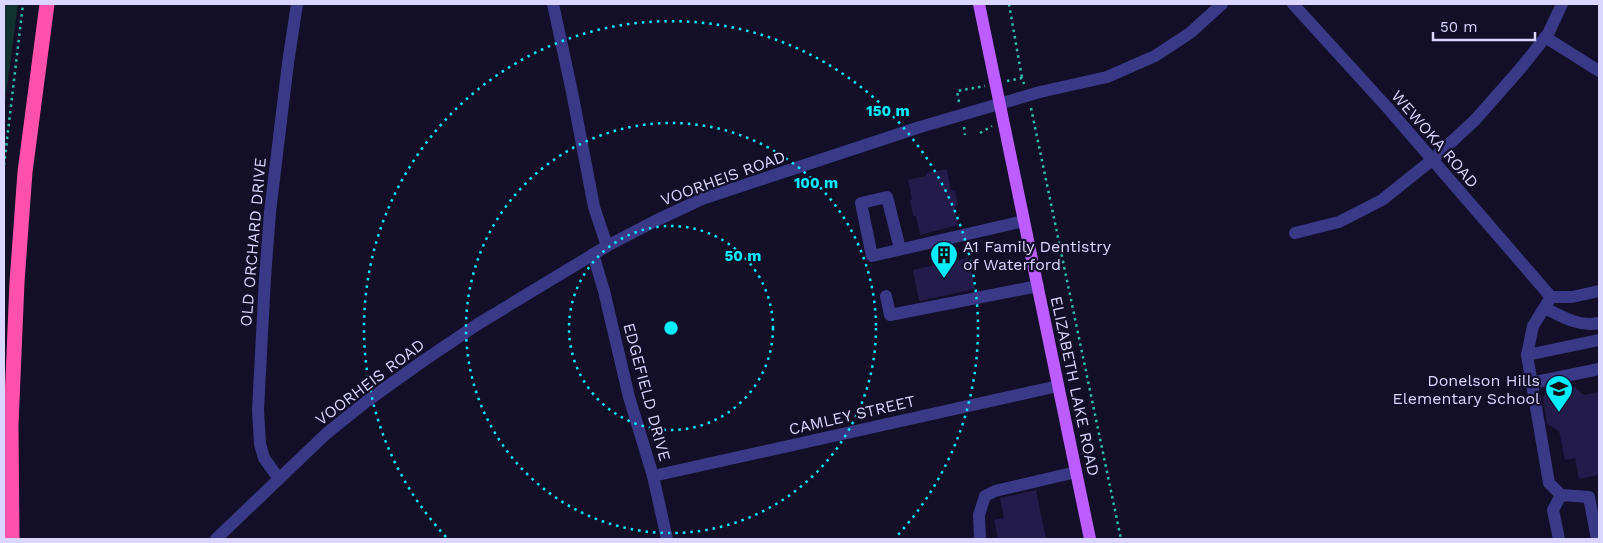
<svg xmlns="http://www.w3.org/2000/svg" width="1603" height="543" font-family="'Work Sans',sans-serif">
<style>
.park{fill:#123230}
.building{fill:#231b4a}
.lines{fill:none;stroke-linecap:round;stroke-linejoin:round}
.path{stroke:#2cbdaf;stroke-width:2.5;stroke-dasharray:2.5 4;stroke-linecap:butt}
.minor{stroke:#393988;stroke-width:12}
.major{stroke:#bd5dff;stroke-width:12}
.highway{stroke:#ff51ab;stroke-width:15}
.ring{fill:none;stroke:#02efff;stroke-width:2.5;stroke-dasharray:2.5 5}
.labels{text-anchor:middle;dominant-baseline:central;stroke-width:4.5;stroke-linejoin:round;paint-order:stroke}
.street-label{font-size:16px;fill:#dad6ff;stroke:#130f28}
.poi-label{font-size:16px;fill:#dad6ff;stroke:#130f28;text-anchor:start}
.centre{fill:#02efff;stroke:#130f28;stroke-width:2.5}
.ring-label{font-size:15px;text-anchor:middle;font-weight:bold;fill:#02efff;stroke:#130f28;stroke-width:4.5;stroke-linejoin:round;paint-order:stroke}
</style>
<rect width="100%" height="100%" fill="#130f28"/>
<polygon class="park" points="4,4 18,4 4,109"/>
<g class="building">
<polygon points="947,169 951,191 955,190 958,206 955,207 958,225 920,235 916,216 913,216 910,200 912,199 908,180 926,176 926,173"/>
<polygon points="968,258 975,289 919,301 913,270"/>
<polygon points="1569,383 1584,395 1599,392 1599,475 1579,479 1575,458 1565,460 1559,431 1547,424 1543,397 1549,388"/>
<polygon points="1036,490 1046,539 998,539 994,520 1004,518 1000,498"/>
</g>
<g class="lines">
<g class="path">
<polyline points="1009,4 1022,78"/>
<polyline points="1007,81 1022,78 1024,84"/>
<polyline points="959,102 957,91 985,86"/>
<polyline points="1031,108 1121,539"/>
<polyline points="964,127 965,135"/>
<polyline points="980,133 992,126"/>
<polyline points="4,165 23,4"/>
</g>
<g class="minor">
<polyline points="553,4 572,92 594,207 607,246"/>
<polyline points="1293,4 1386,106 1551,297"/>
<polyline points="1545,37 1599,71"/>
<polyline points="1295,233 1339,222 1382,200 1432,160 1475,120 1520,69 1548,34 1562,4"/>
<polyline points="900,249 887,197 861,203 872,256 1024,221"/>
<polyline points="593,254 604,291 629,397 653,476 667,539"/>
<polyline points="886,296 890,315 1038,286"/>
<polyline points="1551,297 1533,326 1527,355 1549,483 1561,495"/>
<polyline points="1551,297 1572,297 1599,291"/>
<path d="M1545 308C1563 317 1579 327 1599 323"/>
<polyline points="1527,355 1599,340"/>
<polyline points="1531,383 1599,369"/>
<polyline points="653,476 1058,386"/>
<polyline points="279,479 264,458 260,444 258,410 265,278 270,212 288,63 297,4"/>
<polyline points="216,539 327,433 367,401 423,361 478,324 607,246 655,221 702,199 920,127 1040,92 1107,77 1155,56 1190,33 1222,4"/>
<polyline points="980,539 979,515 985,496 995,491 1076,472"/>
<polyline points="1559,539 1553,510 1561,495 1589,497 1597,539"/>
</g>
<polyline class="major" points="979,4 1090,539"/>
<polyline class="highway" points="12,539 11,425 17,282 25,172 47,4"/>
</g>
<g class="ring">
<circle cx="671" cy="328" r="102"/>
<circle cx="671" cy="328" r="205"/>
<path d="M446 537A307 307 0 1 1 896 537"/>
</g>
<defs>
<symbol id="building-pin" viewBox="-11 -11 22 30"><path d="M0 17L-7.5 6A9.5 9.5 0 1 1 7.5 6Z" fill="#02efff" stroke="#130f28"/><path d="M-4-6H4V6H1V3H-1V6H-4ZM-2.5-4.3h1.7v1.8h-1.7ZM.8-4.3h1.7v1.8H.8ZM-2.5-1h1.7V.8h-1.7ZM.8-1h1.7V.8H.8Z" fill="#111"/></symbol>
<symbol id="school-pin" viewBox="-11 -11 22 30"><path d="M0 17L-7.5 6A9.5 9.5 0 1 1 7.5 6Z" fill="#02efff" stroke="#130f28"/><path d="M0-5L7-2L0 1L-7-2ZM-4 1L0 2.5L4 1V4Q0 6-4 4Z" fill="#111"/></symbol>
</defs>
<g fill-rule="evenodd">
<use href="#building-pin" x="928" y="239" width="32" height="43"/>
<use href="#school-pin" x="1543" y="373" width="32" height="43"/>
</g>
<g class="labels">
<g class="street-label">
<text transform="translate(1435 139) rotate(49)">WEWOKA ROAD</text>
<text transform="translate(723 178) rotate(-20)">VOORHEIS ROAD</text>
<text transform="translate(253 242) rotate(-85)">OLD ORCHARD DRIVE</text>
<text transform="translate(370 382) rotate(-37)">VOORHEIS ROAD</text>
<text transform="translate(1075 386) rotate(78)">ELIZABETH LAKE ROAD</text>
<text transform="translate(647 392) rotate(75)">EDGEFIELD DRIVE</text>
<text transform="translate(852 415) rotate(-13)">CAMLEY STREET</text>
</g>
<g class="poi-label">
<text x="963" y="246">A1 Family Dentistry<tspan x="963" dy="18">of Waterford</tspan></text>
<text x="1540" y="380" text-anchor="end">Donelson Hills<tspan x="1540" dy="18">Elementary School</tspan></text>
</g>
</g>
<circle cx="671" cy="328" r="8" class="centre"/>
<g class="ring-label">
<text x="888" y="116">150 m</text>
<text x="816" y="188">100 m</text>
<text x="743" y="261">50 m</text>
</g>
<rect width="1603" height="543" fill="none" stroke="#dad6ff" stroke-width="10"/>
<path d="M1433 32v8h102v-8" fill="none" stroke="#dad6ff" stroke-width="2.5"/>
<text x="1440" y="32" font-size="15" fill="#dad6ff" stroke="#130f28" stroke-width="4" paint-order="stroke">50 m</text>
</svg>
